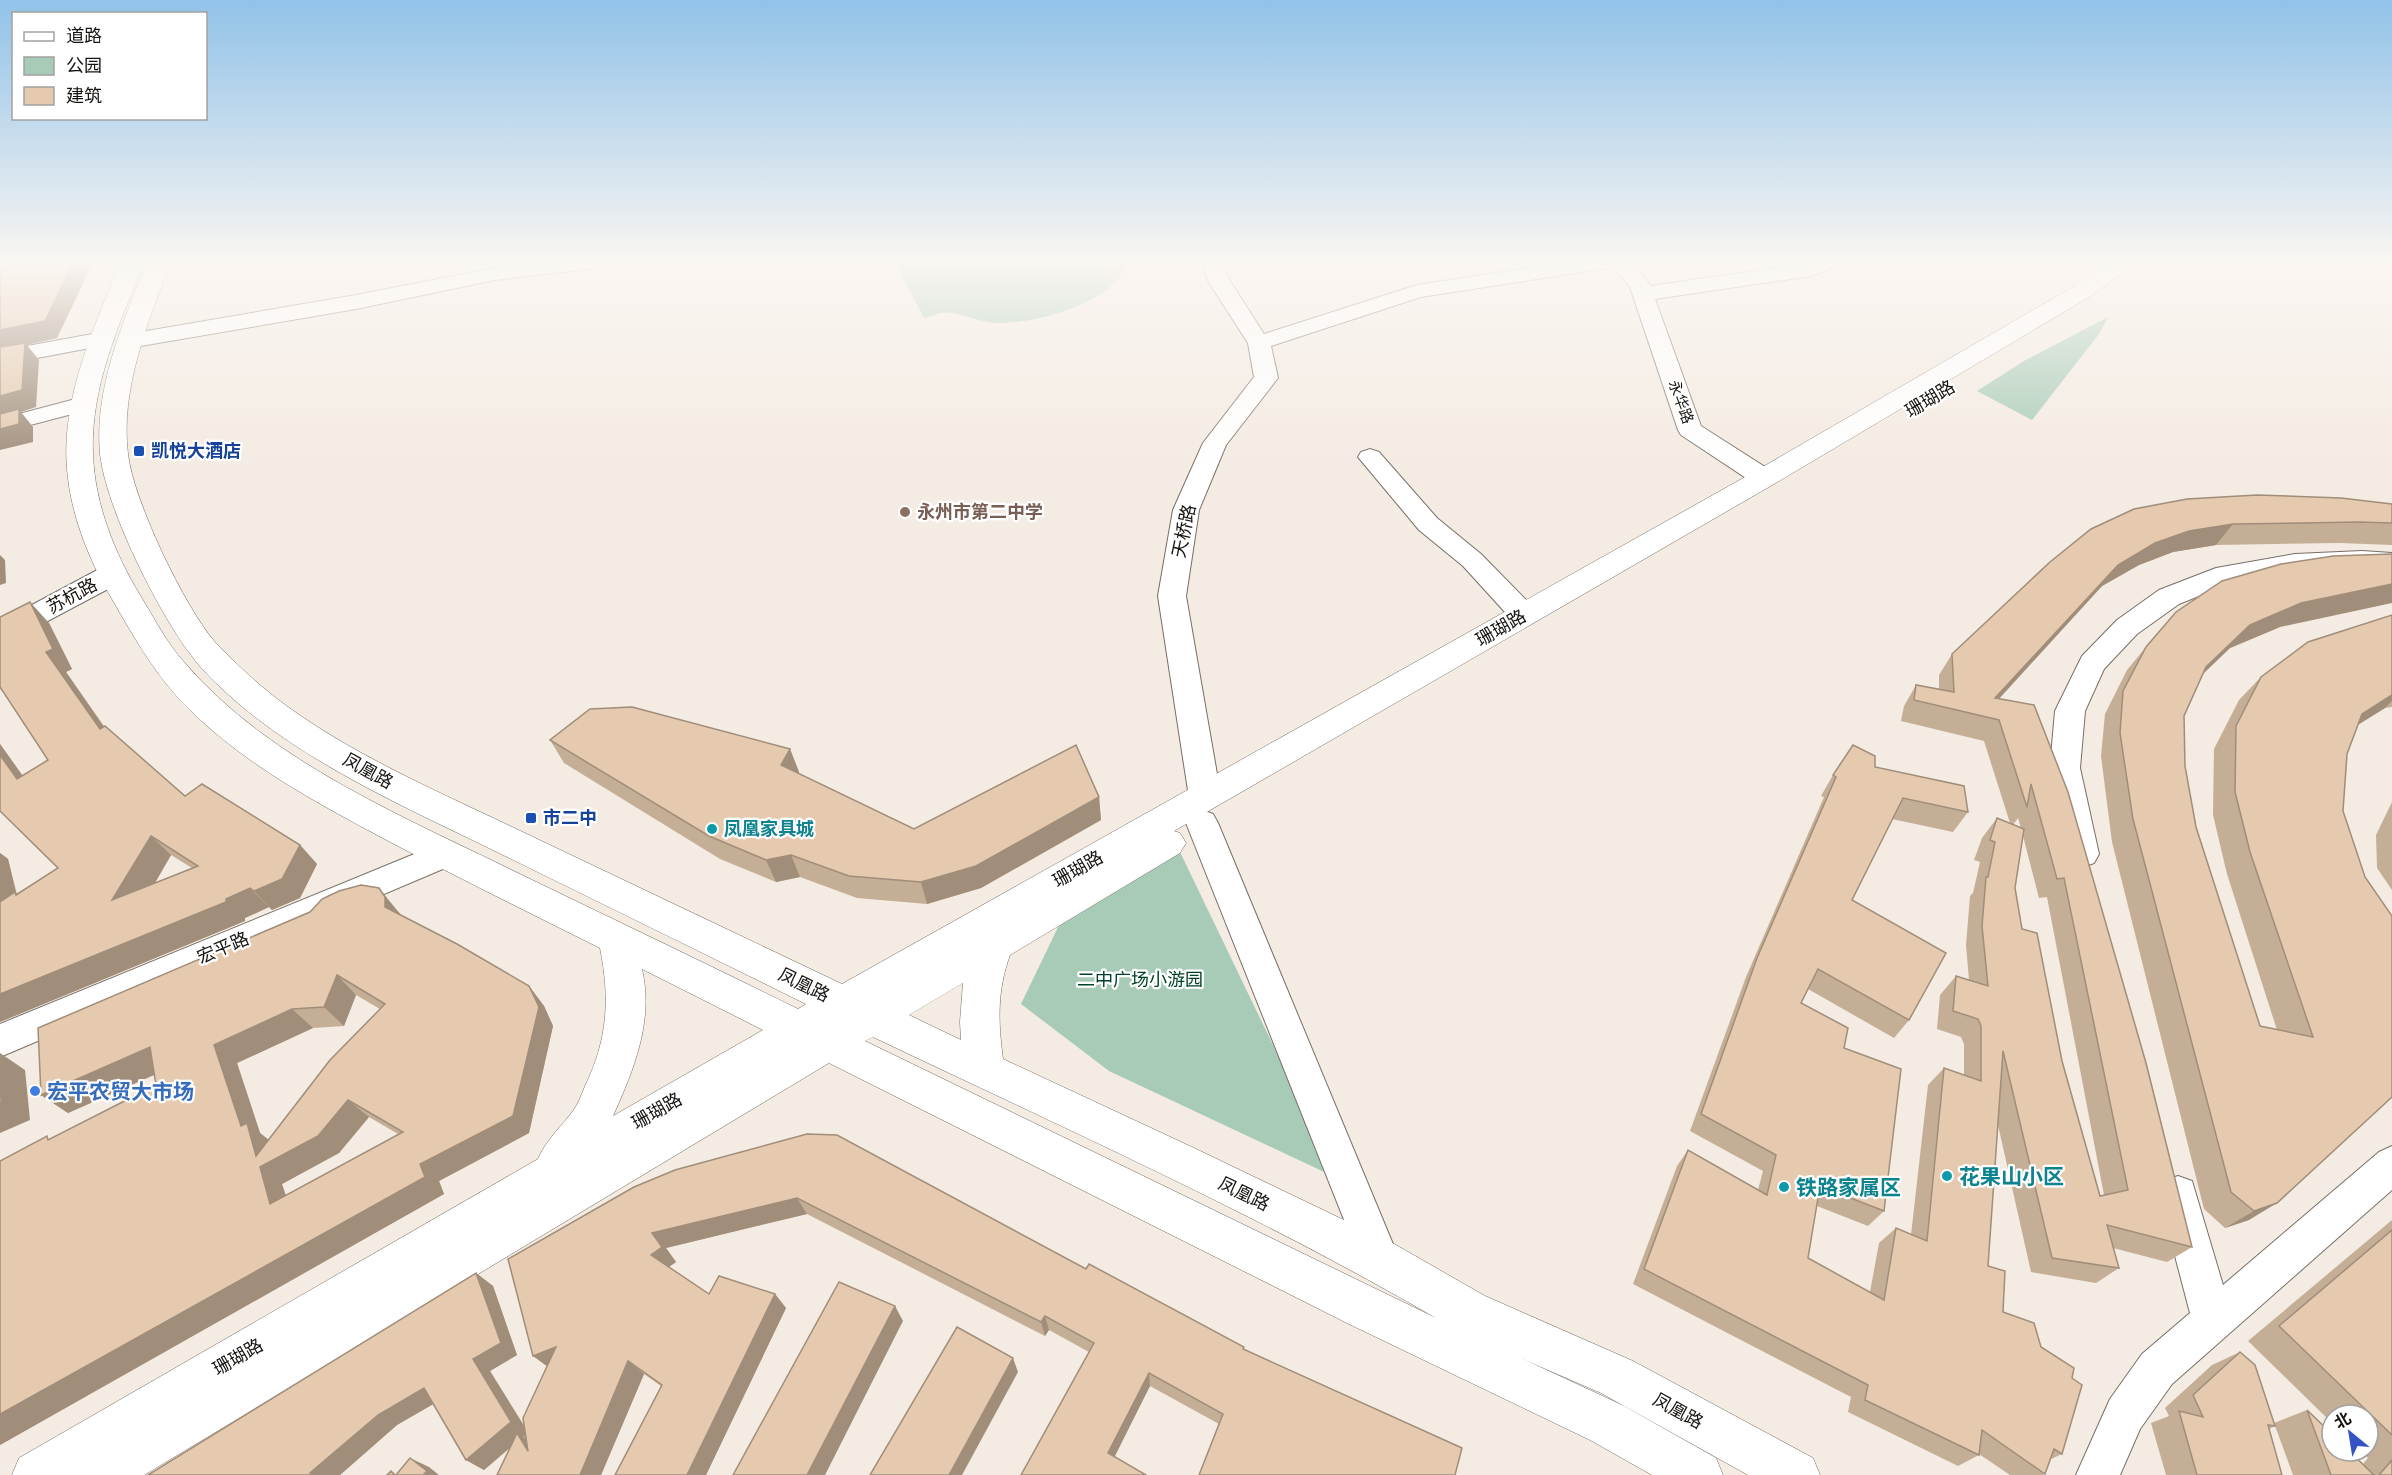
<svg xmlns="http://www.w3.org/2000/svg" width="2392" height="1475" font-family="Rubik,'Noto Sans SC',sans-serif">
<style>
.green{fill:#a8cbb7}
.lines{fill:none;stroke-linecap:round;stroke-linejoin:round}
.minor-casing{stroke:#776f67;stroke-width:2}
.major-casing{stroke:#776f67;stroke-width:1}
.minor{fill:#fff;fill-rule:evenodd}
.major{fill:#fff;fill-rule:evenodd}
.wall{fill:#c5ae96;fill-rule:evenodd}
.shaded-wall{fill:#a08d7a}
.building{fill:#e5caaf;stroke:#a08d7a;stroke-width:1.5;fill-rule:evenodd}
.transit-dot{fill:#1a4fb4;stroke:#fff;stroke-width:2}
.education-dot{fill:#8d6e63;stroke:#fff;stroke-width:2}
.culture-dot{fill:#0f9aa8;stroke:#fff;stroke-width:2}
.shop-dot{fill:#3f7fe0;stroke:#fff;stroke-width:2}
.labels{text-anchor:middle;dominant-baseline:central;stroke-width:4.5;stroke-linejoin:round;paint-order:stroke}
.far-street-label{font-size:15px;fill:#161310;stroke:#fff}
.street-label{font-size:18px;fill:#161310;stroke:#fff}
.transit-label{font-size:18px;font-weight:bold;fill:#164399;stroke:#fff;text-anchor:start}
.education-label{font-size:18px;font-weight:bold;fill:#785e54;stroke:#fff;text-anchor:start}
.culture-label{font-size:18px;font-weight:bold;fill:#0d838f;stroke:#fff;text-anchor:start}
.park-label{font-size:18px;fill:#004227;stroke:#fff}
.near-shop-label{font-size:21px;font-weight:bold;fill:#366cbe;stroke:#fff;text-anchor:start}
.near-culture-label{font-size:21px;font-weight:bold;fill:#0d838f;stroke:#fff;text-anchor:start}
</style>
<rect width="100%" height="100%" fill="#f4ebe2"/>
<g class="green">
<path d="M895 263H1127C1115 304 1033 324 996 323 980 322 966 315 951 313 943 311 932 316 924 318Z"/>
<polygon points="2108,317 2099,334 2032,420 1977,391 2024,361"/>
<polygon points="1179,850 1337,1178 1109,1071 1021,1004 1061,921"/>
</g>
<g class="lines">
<defs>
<g id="minor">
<polygon points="538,263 598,263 595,267 588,269 495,280 356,309 129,348 121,346 118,341 121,336 129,334 356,295 495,268"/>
<polygon points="1202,263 1222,263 1230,281 1264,334 1417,285 1563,263 1633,263 1651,286 1810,263 1837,263 1834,267 1811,276 1655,299 1701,426 1773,472 1777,478 1773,484 1764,486 1755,484 1681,435 1678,430 1630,287 1614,267 1421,297 1271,346 1278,378 1226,445 1199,510 1186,596 1221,797 1216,806 1205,809 1194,806 1189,797 1158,596 1173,510 1203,443 1254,377 1248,343 1208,281"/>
<polygon points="103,332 111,334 114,339 111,344 0,365 0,351"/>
<polygon points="83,397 91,399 95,404 91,409 0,433 0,419"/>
<polygon points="1370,449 1379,452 1437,518 1481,554 1534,608 1538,615 1534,622 1524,625 1514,622 1463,566 1419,530 1358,457 1361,452"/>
<polygon points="2362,551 2392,553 2392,571 2362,569 2295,572 2231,583 2179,604 2137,634 2104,669 2085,711 2080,768 2099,854 2094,863 2083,867 2072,863 2067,854 2050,768 2055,711 2082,656 2117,620 2159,590 2216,568 2295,554"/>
<polygon points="113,565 123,567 126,574 123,581 10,641 0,644 0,622 103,567"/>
<polygon points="1202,810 1213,814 1218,823 1400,1261 1394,1275 1380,1281 1366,1275 1186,823 1191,814"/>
<polygon points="446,841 457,845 462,854 457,863 0,1057 0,1024"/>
<polygon points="2392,1146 2392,1190 2172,1384 2140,1429 2120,1475 2076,1475 2110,1399 2142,1354 2190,1313 2159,1195 2164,1181 2178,1176 2192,1181 2223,1285 2379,1152"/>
</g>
<path id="major" d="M120 263H144C119 324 90 388 93 455 95 505 115 554 140 595 154 618 166 642 184 662 270 763 409 819 526 877 617 921 707 964 798 1009L806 1004C703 953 599 902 495 851 407 808 314 767 239 704 223 690 204 673 191 655 158 612 106 508 100 454 94 389 123 322 147 263H170C148 323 120 389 128 454 133 500 185 608 215 642 229 657 245 672 260 685 329 744 428 787 510 826 621 879 731 931 842 984L1754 472 2073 287 2107 263H2132L2129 268 2089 297 1774 484 1174 831 1180 833 1186 843 1180 853 1010 955C997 991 998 1021 1003 1059L1194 1148 1396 1245 1485 1296 1633 1361 1813 1458 1820 1475H1748L1601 1393 1523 1359 1624 1406 1716 1458 1723 1475H1652L1590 1440 1351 1325 829 1063 144 1475H12L19 1458 538 1159C546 1140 561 1127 573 1111 578 1104 582 1094 585 1086 608 1039 610 998 600 948 530 913 461 879 392 843 321 805 248 767 190 710 157 678 135 639 112 599 83 550 62 492 67 434 72 374 98 318 120 263ZM642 969 763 1030 613 1116C634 1069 654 1021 642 969ZM963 983 960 1022 961 1040 909 1015ZM873 1037C1062 1127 1255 1213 1436 1318L865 1041Z"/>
</defs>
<use href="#minor" class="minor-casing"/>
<use href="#major" class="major-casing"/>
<use href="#minor" class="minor"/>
<use href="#major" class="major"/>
</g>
<g class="wall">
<path d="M2392 504V545L2340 543 2216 545 2173 552 2139 565 2102 586 1999 699 2034 705 2192 1247 2167 1262 2113 1248 2119 1268 2096 1283 2031 1272 1998 1125 1988 1266 2003 1312 2041 1347 2072 1378 2062 1454 2051 1459 2045 1474 2042 1475H2010L1979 1454V1455L1958 1466 1848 1412 1851 1397 1633 1284 1677 1166 1688 1150 1758 1190 1763 1171 1690 1131 1746 977 1824 797 1821 796 1833 775 1875 767 1968 812 1953 832 1892 819 1852 900 1909 1020 1894 1038 1808 989 1801 1003 1844 1048 1884 1211 1868 1226 1817 1206 1808 1258 1870 1292 1879 1243 1896 1228 1911 1235 1928 1085 1944 1068 1964 1075V1044L1961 1037 1937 1029 1940 995 1956 976 1969 980 1966 945 1970 896 1973 893 1980 862 1974 860 1982 838 1997 818 2010 823 1984 741 1901 721 1904 706 1916 685 1939 689V675L1952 654 2091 529ZM2018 818 2021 828 2013 825ZM2023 836 2039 898 2047 897 2104 1195 2100 1196 2062 1061 2022 929 2015 888Z"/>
<polygon points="2392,615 2392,707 2385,708 2358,725 2347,754 2343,811 2392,1097 2249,1220 2225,1228 2204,1209 2112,842 2101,756 2105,714 2127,670 2146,647 2280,627 2230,648 2202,675 2184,716 2185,766 2196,827 2260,1026 2277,1030 2227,874 2213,815 2214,749 2239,700 2261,677"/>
<path d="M0 617 49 623 72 669 66 672 104 726 185 796 300 845 317 864 300 898 272 910 269 907 245 918V921L0 1022V853L8 859 17 894 58 868 0 811V744L23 776 48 760 3 692 0 689ZM171 855 192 868 155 883Z"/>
<polygon points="550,740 790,749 799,772 798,773 914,829 1099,797 1101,820 981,888 927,904 857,898 800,877 776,882 720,859 564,763"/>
<polygon points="2392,802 2392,890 2377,868 2376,835"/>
<path d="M402 916 529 986 544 1006 553 1026 529 1133 439 1181 444 1194 0 1445 51 1139 156 1085 154 1075 68 1113 41 1095ZM356 995 380 1009 269 1140 260 1133 237 1063 313 1028 344 1026ZM369 1117 398 1134 286 1195 282 1184 339 1153Z"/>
<polygon points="807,1134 837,1135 1086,1269 1089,1264 1244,1347 1244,1349 1462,1448 1455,1475 1199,1475 1219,1424 1150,1386 1114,1456 1146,1475 1021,1475 1089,1352 1049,1330 1045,1336 807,1214 666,1248 676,1262 669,1267 709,1294 719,1276 775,1294 786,1308 706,1475 615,1475 661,1386 644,1374 601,1475 497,1475 510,1448 484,1470 466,1460 433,1404 397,1425 340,1475 148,1475 476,1273 493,1286 517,1355 490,1371 524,1427 523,1418 547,1366 533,1356 508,1259 634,1187 675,1170"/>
<polygon points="2392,1220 2392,1475 2293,1475 2274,1423 2307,1410 2363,1464 2368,1458 2361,1451 2368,1451 2368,1415 2332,1415 2332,1423 2248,1341"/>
<polygon points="2240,1352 2275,1426 2269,1429 2282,1475 2166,1475 2151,1423 2169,1416 2165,1408 2212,1365"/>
</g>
<g class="shaded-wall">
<polygon points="73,263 93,263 57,338 27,345 39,360 36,407 21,412 33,427 33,442 0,450 0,330"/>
<polygon points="1167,263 1187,263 1167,266"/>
<polygon points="2233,524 2216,545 2173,552 2139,565 2102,586 1983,716 1995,698 2118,565 2155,543 2189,531"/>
<polygon points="0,555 5,560 6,583 0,585"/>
<polygon points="2392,584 2392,603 2280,627 2230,648 2186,690 2206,667 2250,625 2301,603"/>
<polygon points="30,602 49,623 72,669 66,672 119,749 100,729 46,652"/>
<polygon points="2392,695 2392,701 2385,708 2338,737 2362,714"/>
<polygon points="0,744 39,799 17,779 0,755"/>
<polygon points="790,749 799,772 790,788 781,765"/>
<polygon points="1099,797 1101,820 981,888 927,904 921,882"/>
<polygon points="151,836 171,855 134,919 112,900"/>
<polygon points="300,845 317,864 300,898 272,910 254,891"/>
<polygon points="0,853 8,859 16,893 38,911 0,903"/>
<polygon points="791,855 800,877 776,882 766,860"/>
<polygon points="250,888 269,907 245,918 245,921 0,1022 0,994"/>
<polygon points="379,888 396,909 403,917 385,907"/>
<polygon points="337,975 356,995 344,1026 324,1007"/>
<polygon points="529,986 544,1006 553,1026 529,1133 439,1181 444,1194 0,1445 0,1414 420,1164"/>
<polygon points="292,1009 313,1028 237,1063 260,1133 270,1141 348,1100 369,1117 339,1153 282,1184 293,1220 270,1204 256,1156 241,1126 214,1045"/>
<polygon points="150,1047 174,1066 68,1113 41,1095"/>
<polygon points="0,1053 25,1070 30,1120 0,1133"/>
<polygon points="797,1198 807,1214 666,1248 676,1262 664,1270 651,1255 652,1233"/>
<polygon points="2277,1203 2249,1220 2225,1228 2254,1211"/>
<polygon points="476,1273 493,1286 517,1355 490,1371 528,1432 523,1437 535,1444 528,1451 520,1439 484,1470 466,1460 473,1359"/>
<polygon points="775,1294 786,1308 706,1475 687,1475"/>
<polygon points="895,1306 903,1321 825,1475 807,1475"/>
<polygon points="1045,1316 1049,1330 1045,1336 1041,1322"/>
<polygon points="556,1347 551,1369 533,1356"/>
<polygon points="1013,1358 1018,1372 962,1475 949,1475"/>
<polygon points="628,1361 644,1374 601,1475 580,1475"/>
<polygon points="1149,1373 1150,1386 1111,1464 1108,1453"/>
<polygon points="424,1388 442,1399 397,1425 340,1475 313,1475 310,1473 378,1415"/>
<polygon points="410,1458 429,1467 439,1475 423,1475"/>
</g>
<g class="building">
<polygon points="0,263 73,263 45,321 0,330"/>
<polygon points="25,343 22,390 0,396 0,347"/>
<polygon points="19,409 19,424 0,429 0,414"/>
<polygon points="2257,495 2341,498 2392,504 2392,523 2359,522 2233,524 2189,531 2155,543 2118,565 1995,698 2034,705 2068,792 2146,1063 2192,1247 2107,1225 2119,1268 2052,1258 2003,1051 1988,1266 2005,1271 2003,1312 2034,1323 2041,1347 2074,1368 2072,1378 2082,1385 2062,1454 2054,1449 2045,1474 1982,1430 1979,1455 1865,1400 1868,1385 1644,1269 1688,1150 1767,1195 1776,1155 1701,1114 1757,958 1836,777 1833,775 1853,745 1875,756 1875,767 1964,786 1968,812 1903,798 1852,900 1946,953 1909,1020 1818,969 1801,1003 1848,1028 1844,1048 1901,1069 1884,1211 1820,1186 1808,1258 1884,1300 1896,1228 1927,1241 1944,1068 1981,1081 1981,1026 1978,1019 1953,1011 1956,976 1988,986 1982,926 1986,877 1988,877 1995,842 1990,840 1997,818 2024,829 2015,888 2022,929 2037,933 2062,1061 2100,1196 2128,1190 2064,878 2057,879 2031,784 2027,807 1999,720 1914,700 1916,685 1954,692 1952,654 2050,562 2091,529 2134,509 2187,499"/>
<polygon points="2392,554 2392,584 2301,603 2250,625 2206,667 2184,716 2185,766 2196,827 2260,1026 2313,1037 2250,852 2235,792 2236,726 2261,677 2308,642 2392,615 2392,695 2362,714 2347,754 2343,811 2365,877 2392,916 2392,1097 2277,1203 2254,1211 2231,1192 2133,819 2120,733 2123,691 2146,647 2176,612 2222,581 2281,564 2333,556"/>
<path d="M30 602 53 649 46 652 100 729 105 726 185 796 202 784 300 845 282 879 254 891 250 888 226 899V902L0 994V902L15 892 16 895 58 868 0 811V755L17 779 48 760 0 687V617ZM151 836 198 866 112 900Z"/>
<polygon points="632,707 790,749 781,765 914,829 1076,745 1099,797 976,866 921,882 849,876 791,855 766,860 709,836 550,740 590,709"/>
<path d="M361 885 379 888 385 897V907L457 944 529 986 539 1007 513 1116 420 1164 425 1177 0 1414V1161L47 1136 48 1140 156 1085 150 1047 41 1095 38 1028 310 912 322 899 339 891ZM337 975 385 1004 330 1060 256 1156 247 1123 241 1126 214 1045 292 1009 324 1007ZM348 1100 403 1132 270 1204 260 1167 318 1136Z"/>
<polygon points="0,1078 2,1102 0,1103"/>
<polygon points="807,1134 837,1135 1086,1269 1089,1264 1244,1347 1243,1349 1462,1448 1455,1475 1199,1475 1223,1414 1149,1373 1108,1453 1146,1475 1021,1475 1094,1343 1045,1316 1041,1322 797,1198 652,1233 662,1247 651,1255 709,1294 719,1276 775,1294 687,1475 615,1475 662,1385 628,1361 580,1475 497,1475 517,1433 528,1451 523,1418 556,1347 533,1356 508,1259 634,1187 675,1170"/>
<polygon points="2392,1230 2392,1435 2279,1326"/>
<polygon points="476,1273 501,1343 473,1359 511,1422 466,1460 424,1388 378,1415 310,1473 313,1475 148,1475"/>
<polygon points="839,1282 895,1306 807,1475 733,1475"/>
<polygon points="957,1327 1013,1358 949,1475 870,1475"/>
<polygon points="2240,1352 2255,1365 2275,1426 2268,1425 2282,1475 2197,1475 2179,1411 2203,1417 2193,1395"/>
<polygon points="2307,1410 2332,1434 2332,1451 2349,1451 2374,1475 2331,1475"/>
<polygon points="410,1458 427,1471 423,1475 396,1475"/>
<polygon points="2392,1460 2392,1475 2379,1475"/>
<polygon points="391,1471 395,1475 387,1475"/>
</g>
<linearGradient id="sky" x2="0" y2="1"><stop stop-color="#91c2e8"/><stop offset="0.56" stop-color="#faf6f2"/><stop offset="1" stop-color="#faf6f2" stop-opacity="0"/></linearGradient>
<rect width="2392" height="469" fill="url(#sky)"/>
<g class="transit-dot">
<rect x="133" y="445" width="12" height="12" rx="3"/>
<rect x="525" y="812" width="12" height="12" rx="3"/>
</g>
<circle class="education-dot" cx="905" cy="512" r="6"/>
<g class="culture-dot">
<circle cx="712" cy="829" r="6"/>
<circle cx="1947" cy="1176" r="6"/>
<circle cx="1784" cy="1187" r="6"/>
</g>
<circle class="shop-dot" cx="35" cy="1091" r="6"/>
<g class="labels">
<g class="far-street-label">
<text transform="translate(1681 402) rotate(70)">永华路</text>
</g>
<g class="street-label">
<text transform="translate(1930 399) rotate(-31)">珊瑚路</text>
<text transform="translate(1184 531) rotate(-78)">天桥路</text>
<text transform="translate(72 596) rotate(-28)">苏杭路</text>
<text transform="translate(1501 628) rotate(-30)">珊瑚路</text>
<text transform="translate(368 771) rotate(29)">凤凰路</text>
<text transform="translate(1078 869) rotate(-30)">珊瑚路</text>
<text transform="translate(223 948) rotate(-23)">宏平路</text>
<text transform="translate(804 985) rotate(26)">凤凰路</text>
<text transform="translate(657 1111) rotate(-30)">珊瑚路</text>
<text transform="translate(1244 1194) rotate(26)">凤凰路</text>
<text transform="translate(238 1357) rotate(-30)">珊瑚路</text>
<text transform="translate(1678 1411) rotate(29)">凤凰路</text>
</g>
<g class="transit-label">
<text x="151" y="451">凯悦大酒店</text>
<text x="543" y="818">市二中</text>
</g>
<g class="education-label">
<text x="917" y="512">永州市第二中学</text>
</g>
<g class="culture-label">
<text x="724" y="829">凤凰家具城</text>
</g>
<g class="park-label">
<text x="1140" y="980">二中广场小游园</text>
</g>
<g class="near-shop-label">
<text x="47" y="1091">宏平农贸大市场</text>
</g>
<g class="near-culture-label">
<text x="1959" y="1176">花果山小区</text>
<text x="1796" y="1187">铁路家属区</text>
</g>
</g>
<rect x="12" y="12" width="195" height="108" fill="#ffffff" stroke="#a2a19f" stroke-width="1.5"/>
<rect x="24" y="32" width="30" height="9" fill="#ffffff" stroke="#a2a19f" stroke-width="1.5"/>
<text x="66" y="42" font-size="18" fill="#161310">道路</text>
<rect x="24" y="57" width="30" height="18" fill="#a8cbb7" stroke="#a2a19f" stroke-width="1.5"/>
<text x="66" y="72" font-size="18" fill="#161310">公园</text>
<rect x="24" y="87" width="30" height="18" fill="#e5caaf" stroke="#a2a19f" stroke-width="1.5"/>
<text x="66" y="102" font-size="18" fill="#161310">建筑</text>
<g transform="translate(2350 1433) rotate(330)"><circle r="28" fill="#ffffff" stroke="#a2a19f" stroke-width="1.5"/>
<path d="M0-4.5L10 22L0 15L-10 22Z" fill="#3553c4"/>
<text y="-9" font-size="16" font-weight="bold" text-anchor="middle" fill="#161310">北</text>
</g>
</svg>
